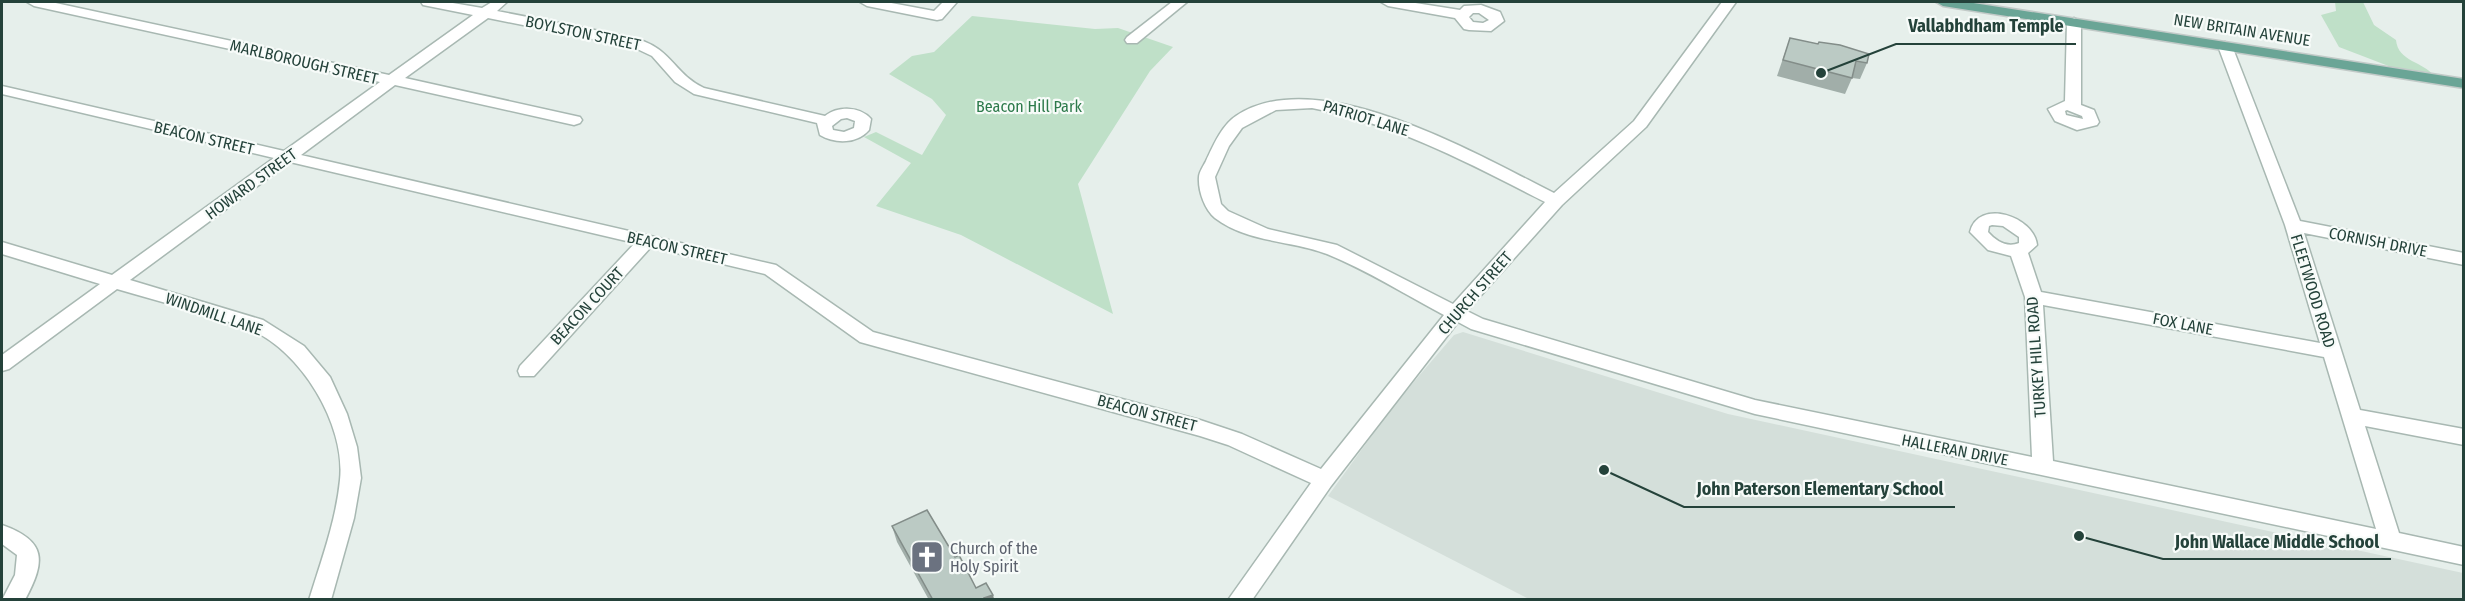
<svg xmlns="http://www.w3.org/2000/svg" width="2465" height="601" font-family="'Fira Sans Condensed',sans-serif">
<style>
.built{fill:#d4dfda}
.green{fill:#bfe0c8}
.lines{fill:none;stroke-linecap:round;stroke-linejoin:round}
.minor-casing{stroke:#a8b8b2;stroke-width:3}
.major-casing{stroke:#c2cac8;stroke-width:3}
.minor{fill:#fff;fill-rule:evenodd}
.major{fill:#6aa596;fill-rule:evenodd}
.wall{fill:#a1aea9}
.shaded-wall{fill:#838d89}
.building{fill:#bbcac4;stroke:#838d89;stroke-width:1.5}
.labels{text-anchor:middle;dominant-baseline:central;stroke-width:4.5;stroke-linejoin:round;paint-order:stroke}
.street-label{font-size:16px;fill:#24423a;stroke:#f7fbf9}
.park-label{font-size:16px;fill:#2d7a4b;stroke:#f7fbf9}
.worship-label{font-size:16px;fill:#5b616d;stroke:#f7fbf9;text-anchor:start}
.leader{fill:none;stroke:#24423a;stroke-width:2}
.callout-dot{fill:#24423a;stroke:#f7fbf9;stroke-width:2}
.callout-label{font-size:18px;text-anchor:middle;font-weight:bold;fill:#24423a;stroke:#f7fbf9;stroke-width:4.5;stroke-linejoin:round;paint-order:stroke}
</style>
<rect width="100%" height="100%" fill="#e6efeb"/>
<polygon class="built" points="1463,332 1728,414 2463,573 2463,599 1529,599 1328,496 1394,405 1454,335"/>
<g class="green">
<path d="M2335 2H2363L2374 25 2396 40C2398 62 2423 61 2434 76L2399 70 2339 47 2321 15 2336 11Z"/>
<polygon points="972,16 1095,29 1118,28 1173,47 1150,71 1078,184 1113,314 961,235 876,206 911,163 864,137 876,132 922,155 946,115 932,99 889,74 912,56 934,52"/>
</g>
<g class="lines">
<defs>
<g id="minor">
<path d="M27 2H51L389 75 473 15 423 5 421 2H447L482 8 492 2H507L497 11 630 37C673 47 671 72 704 88L825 116C838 106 860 106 871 119L869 130C857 144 835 144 820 135L817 123 694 94 675 82 652 56 633 47 488 18 405 78 580 117 582 120 580 123 574 125 395 85 301 155 776 265 873 332 1200 420 1242 434 1321 469 1444 315C1406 295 1367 270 1327 254 1291 240 1248 243 1215 218 1205 210 1198 191 1199 177 1199 172 1204 165 1206 161 1213 146 1222 125 1236 116 1318 61 1478 155 1554 193L1634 121 1722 2H1736L1646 127 1562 205 1467 311 1483 319 1755 400 2032 457 2025 297 2011 256 1988 250 1970 232C1978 198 2034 216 2037 245L2028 253 2041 292 2320 343 2285 225 2218 46 2225 42 2232 46 2300 221 2464 253V265L2304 233 2360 410 2464 429V445L2365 426 2399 533 2464 547V565L1755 414 1471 329 1458 322 1331 486 1252 600H1228L1311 483 1228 445 1200 436 860 342 765 274 651 247 534 376H520L518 371 520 366 635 243 290 162 130 280 263 320 304 346 330 377 347 414 357 447 361 478 354 518 331 600H309C321 561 336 521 340 480 346 425 301 350 249 329 206 313 161 302 117 289L9 369 2 371V355L100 284 2 254V242L112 275 274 158 2 94V86L284 151 380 82 34 6ZM1312 108C1396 124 1469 163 1545 202L1453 304 1337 245 1268 229 1228 211 1221 204 1215 177 1229 146 1242 128 1276 110ZM847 118 855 121 854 128 844 132 833 130 832 126 841 119ZM1992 225 2003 226 2019 237V243C2007 248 1996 241 1988 232L1989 226ZM2043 305 2324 357 2376 529 2053 461Z"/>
<polygon points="860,2 886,2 934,11 943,2 957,2 942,19 937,20 867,6"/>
<polygon points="1172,2 1187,2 1137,43 1127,43 1125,40 1127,37"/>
<path d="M1381 2H1409L1460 10 1464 6 1481 5 1500 12 1504 21 1491 31 1469 30 1464 29 1455 18 1388 6ZM1473 13H1479L1489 20 1483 23 1473 22 1469 17Z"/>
<path d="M2074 18 2081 22V105L2094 110 2099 122 2097 125 2077 130 2055 121 2048 109 2065 101 2067 22ZM2067 110 2082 116 2083 119 2066 115 2065 111Z"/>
<path d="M2 525C47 541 46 561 25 600H2L15 575 17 555 2 544Z"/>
</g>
<polygon id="major" points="1936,2 1967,2 2464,79 2464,88 1943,6"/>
</defs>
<use href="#minor" class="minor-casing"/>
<use href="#major" class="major-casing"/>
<use href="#minor" class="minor"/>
<use href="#major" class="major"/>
</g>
<g class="wall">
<polygon points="1790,38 1867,63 1860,79 1852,78 1845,94 1777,76"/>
<polygon points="892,526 955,557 976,588 993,595 994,600 929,600 897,542"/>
</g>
<polygon class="shaded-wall" points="993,595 994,600 985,600 984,598"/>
<g class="building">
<polygon points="1790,38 1818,44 1819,42 1840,45 1869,54 1867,63 1856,61 1852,78 1783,60"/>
<polygon points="927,510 955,557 959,555 976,588 986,583 993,595 984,598 985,600 933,600 892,526"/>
</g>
<defs>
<symbol id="church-square" viewBox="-11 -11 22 22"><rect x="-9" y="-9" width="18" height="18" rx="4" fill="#6b7280" stroke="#f7fbf9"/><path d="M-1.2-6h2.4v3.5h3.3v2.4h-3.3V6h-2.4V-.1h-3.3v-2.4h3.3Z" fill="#fff"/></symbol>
</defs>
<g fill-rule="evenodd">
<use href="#church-square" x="908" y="538" width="38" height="38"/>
</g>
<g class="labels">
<g class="street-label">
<text transform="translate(2242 30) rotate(9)">NEW BRITAIN AVENUE</text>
<text transform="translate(583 33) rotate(12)">BOYLSTON STREET</text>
<text transform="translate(304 62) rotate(13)">MARLBOROUGH STREET</text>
<text transform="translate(1366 118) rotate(17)">PATRIOT LANE</text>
<text transform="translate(204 138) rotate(13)">BEACON STREET</text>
<text transform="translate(251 184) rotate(-36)">HOWARD STREET</text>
<text transform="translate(2378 242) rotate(11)">CORNISH DRIVE</text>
<text transform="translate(677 248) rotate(13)">BEACON STREET</text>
<text transform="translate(2313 291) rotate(73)">FLEETWOOD ROAD</text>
<text transform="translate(1475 293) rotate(-49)">CHURCH STREET</text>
<text transform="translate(587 306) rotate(-47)">BEACON COURT</text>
<text transform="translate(214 314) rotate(19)">WINDMILL LANE</text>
<text transform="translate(2183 324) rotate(11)">FOX LANE</text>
<text transform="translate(2036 357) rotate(-94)">TURKEY HILL ROAD</text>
<text transform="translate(1147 413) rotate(15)">BEACON STREET</text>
<text transform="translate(1955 450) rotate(11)">HALLERAN DRIVE</text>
</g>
<g class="park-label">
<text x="1029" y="106">Beacon Hill Park</text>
</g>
<g class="worship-label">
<text x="950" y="548">Church of the<tspan x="950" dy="18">Holy Spirit</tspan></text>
</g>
</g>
<path class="leader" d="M1821 73L1896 44H2076M1604 470L1684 507H1955M2079 536L2163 559H2391"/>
<g class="callout-dot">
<circle cx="1821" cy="73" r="6"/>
<circle cx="1604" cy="470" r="6"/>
<circle cx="2079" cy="536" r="6"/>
</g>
<g class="callout-label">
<text x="1986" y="32">Vallabhdham Temple</text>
<text x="1820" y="495">John Paterson Elementary School</text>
<text x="2277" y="548">John Wallace Middle School</text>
</g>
<rect width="2465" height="601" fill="none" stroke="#24423a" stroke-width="6"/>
</svg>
